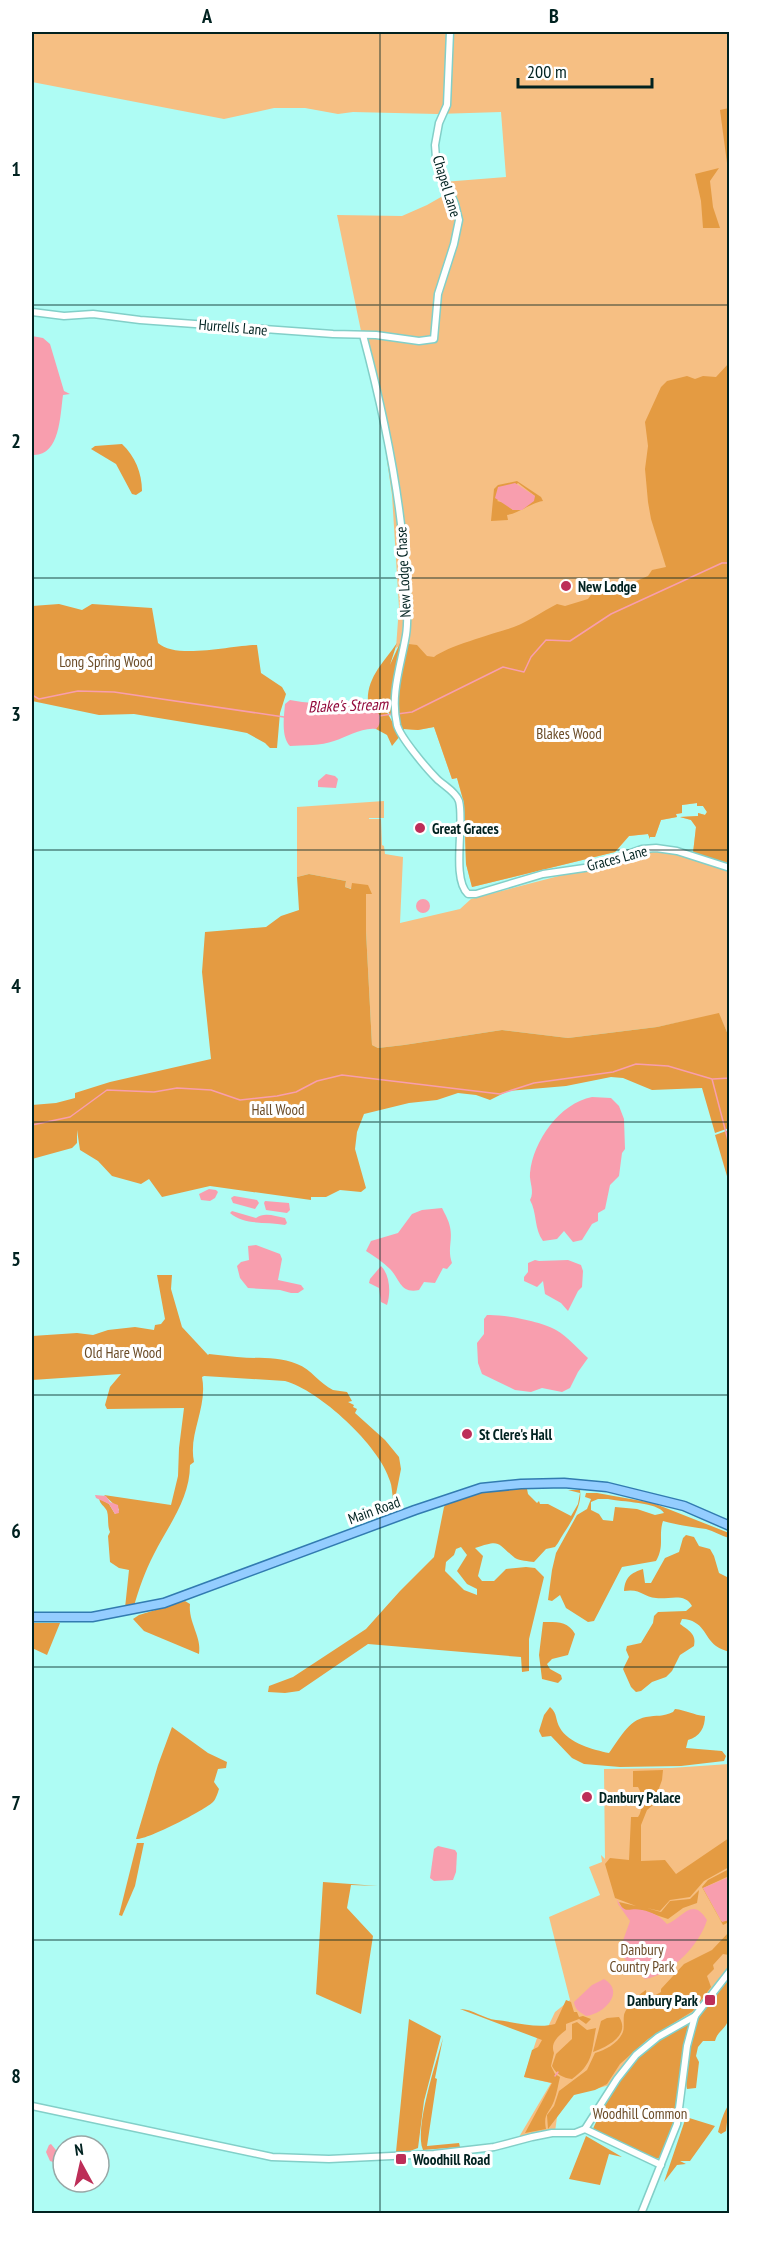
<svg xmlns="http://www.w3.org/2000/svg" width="761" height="2245" font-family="'PT Sans Narrow',sans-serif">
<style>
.green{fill:#f6bf83}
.forest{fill:#e49b42;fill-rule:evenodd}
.water{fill:#f89eae}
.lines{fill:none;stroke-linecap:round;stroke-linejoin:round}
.stream{stroke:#f89eae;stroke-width:1.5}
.minor-casing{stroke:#82cfc8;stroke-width:9}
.major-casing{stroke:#327bb1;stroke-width:11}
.minor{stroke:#fff;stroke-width:6}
.major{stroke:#94cdff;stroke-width:8}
.grid{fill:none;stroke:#012220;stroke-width:1.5;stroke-opacity:0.55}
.poi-dot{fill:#bd2e58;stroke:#fff;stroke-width:2}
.labels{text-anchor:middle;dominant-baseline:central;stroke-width:6;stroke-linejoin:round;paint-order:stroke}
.street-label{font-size:15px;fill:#012220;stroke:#fff}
.poi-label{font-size:15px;font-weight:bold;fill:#012220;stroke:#fff;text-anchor:start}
.park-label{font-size:15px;fill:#6b4c28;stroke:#fff}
.water-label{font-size:16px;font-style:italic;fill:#930b3d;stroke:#fff}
.neatline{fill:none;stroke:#012220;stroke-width:2}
.grid-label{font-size:20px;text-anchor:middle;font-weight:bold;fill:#012220}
</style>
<rect width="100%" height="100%" fill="#aefcf4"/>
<g class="green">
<polygon points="32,32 729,32 730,854 693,853 696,827 691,820 680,817 698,816 698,813 705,815 707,812 703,806 697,806 697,803 682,805 682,813 676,814 677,817 661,820 655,837 650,837 650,839 648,834 629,836 615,852 472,887 466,864 464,803 457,778 452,779 434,727 418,730 404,729 403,733 384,678 399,646 396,648 399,607 392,495 385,447 337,215 402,216 427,205 448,193 443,182 506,177 501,112 437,114 353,112 338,114 305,108 274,108 224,119 32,82"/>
<polygon points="384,801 384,818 369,818 369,819 381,819 382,845 384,846 385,854 403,857 400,923 460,909 471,899 578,871 602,867 631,855 651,852 669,852 688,856 729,872 729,1037 719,1014 657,1027 568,1038 502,1030 404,1045 378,1048 372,1045 366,931 366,894 371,894 345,887 346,881 309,874 297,877 297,807"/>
<polygon points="729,1764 729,1969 694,2015 642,2045 630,2057 610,2085 572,2095 557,2117 555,2132 519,2137 551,2083 524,2077 537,2038 547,2029 555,2012 570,2000 549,1917 600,1895 589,1867 602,1862 601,1855 605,1859 604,1769 671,1768"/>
</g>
<g class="forest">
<polygon points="729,108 730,162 727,163 720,110"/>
<polygon points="719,168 710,181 713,207 720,228 703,228 701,201 695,174"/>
<path d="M729 363 730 854 726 865 693 853 696 827 691 820 680 817 698 816V813L705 815 707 812 703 806H697V803L682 805V813L676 814 677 817 661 820 655 837H650V839L648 834 629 836 615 852 472 887 466 864 464 803 457 778 452 779 434 727 418 730 404 729 403 733 382 703 400 736 392 746 387 735 376 729 380 717 375 708 368 703C366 678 384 662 397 643L390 665 400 643 417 645 427 656 434 657C446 647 492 634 508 629 523 625 543 611 557 604L565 606 588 599 593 592 606 588 613 591 648 576 652 570 666 567 651 519 648 502 645 469 648 446 645 422 661 387 667 381 687 376 695 379 703 376 716 377Z"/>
<path d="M122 444C135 456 142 473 142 491L136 495 132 494 116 464 91 449 95 446Z"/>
<path d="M517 481 541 497 543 501C530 503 520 513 507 515L508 520 491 521 494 489 498 485ZM518 483 535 496 513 510 505 503 497 501Z"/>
<path d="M59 604 82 610 92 604 152 608 158 643C176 660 232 645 257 645L261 673 282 687 286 694 280 713 277 748H270L265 743 247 733 226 729 134 714 99 715 32 701V606Z"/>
<polygon points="309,874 346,881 345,887 351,889 352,883 368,885 372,894 366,894 366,931 372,1045 378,1048 404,1045 502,1030 568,1038 657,1027 719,1013 729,1037 729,1128 715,1133 702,1088 652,1090 623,1078 611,1077 566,1086 508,1091 490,1100 476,1095 458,1093 437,1100 409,1103 364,1114 357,1132 355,1149 366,1188 361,1192 340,1190 326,1197 311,1197 311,1200 210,1186 162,1197 149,1179 141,1184 112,1176 98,1161 80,1150 77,1130 77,1143 72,1148 32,1159 32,1105 56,1103 75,1098 75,1093 110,1082 211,1059 202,972 205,932 266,927 281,916 299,910 297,877"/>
<polygon points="729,1130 730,1130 729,1183 715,1135"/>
<path d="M157 1275H172L171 1289 182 1327 208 1355 209 1354C218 1355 227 1356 237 1357 257 1359 277 1356 297 1364 311 1369 320 1384 333 1390 337 1391 343 1391 347 1392L352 1401 348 1402 354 1405 353 1407 357 1409 355 1413 385 1440 399 1457 401 1469 395 1499H393C392 1493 392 1486 390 1481 380 1446 319 1390 285 1381L204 1376 202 1377C208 1408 188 1433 194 1462L190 1465C190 1499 168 1526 154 1554 145 1571 139 1589 134 1606L125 1608 129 1570 119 1568 110 1562 108 1536 110 1532C107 1525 109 1518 107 1511 104 1505 100 1505 99 1498L109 1504 115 1514 119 1510 118 1508 104 1495 171 1505 178 1476 179 1448 184 1408 107 1409 105 1405 110 1387 121 1374 32 1380V1336L77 1333 93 1335 108 1330 135 1327 154 1330 155 1325 161 1324 165 1319Z"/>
<path d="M518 1488 527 1489 528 1494 537 1503 539 1501 540 1504H548L571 1516 578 1504 580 1493 568 1490H580C583 1509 566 1528 558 1543L555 1547 546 1549 534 1562C528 1561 520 1561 515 1558 496 1543 502 1539 475 1548L483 1556 478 1576 482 1581H494L506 1569 526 1567 535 1568 544 1577 529 1639V1671L522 1672 521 1657 368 1644 299 1691 285 1693 268 1692 269 1686 293 1677 366 1629 400 1591 434 1557 444 1507 447 1503 478 1492ZM461 1547 467 1555 457 1571 467 1584 477 1589V1595L464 1590 445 1571 446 1562 454 1555 456 1549Z"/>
<path d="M586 1493H597L653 1503 729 1533V1538C721 1536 714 1531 706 1529 692 1527 677 1525 663 1521 658 1536 665 1545 656 1561L622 1567 594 1621 588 1622 566 1608 560 1595 552 1601 548 1600 552 1570 556 1553 577 1515 587 1509 591 1499 585 1497ZM608 1499C621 1502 658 1502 664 1513L655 1515 637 1509 615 1507 613 1521 603 1520 599 1514 591 1510V1502L598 1499Z"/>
<path d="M686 1535 694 1537 699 1546 710 1549 714 1556 719 1573 729 1578V1652C725 1650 720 1649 716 1646 704 1637 704 1620 682 1619L680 1624C688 1630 697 1634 694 1646L680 1655 672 1671 666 1677 652 1682 641 1691 636 1692 631 1687 623 1669 629 1657 626 1650 627 1646 641 1643 653 1623 654 1616 658 1612 686 1611 692 1606C685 1592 668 1600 656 1598 643 1597 641 1588 624 1591 625 1577 631 1573 643 1569L645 1583H651L665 1558 679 1552 683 1538Z"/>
<path d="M185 1601 190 1604C188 1622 202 1637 199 1654L144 1631 133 1619 139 1615Z"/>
<path d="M543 1622C557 1622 568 1621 575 1634L568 1655 552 1659 547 1664 550 1669 561 1675 562 1679 558 1683 542 1679 539 1655Z"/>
<polygon points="32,1623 60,1623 47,1655 32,1648"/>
<path d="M550 1707C558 1714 555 1720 560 1728 568 1743 594 1750 609 1753 619 1740 628 1720 646 1717 657 1715 663 1717 673 1712L675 1709C686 1710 693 1715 705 1716 705 1727 700 1737 688 1740L686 1748 722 1751 726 1756 724 1761 681 1766 620 1767 584 1764 572 1758 551 1736 542 1737 539 1731 544 1715Z"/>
<path d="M172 1727 208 1753 227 1762 226 1768 218 1769 214 1782 219 1789C218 1792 216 1799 213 1802 205 1810 145 1841 136 1839L158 1765Z"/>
<path d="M663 1770 662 1780 653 1805 647 1810 641 1825V1861L665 1860 676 1874 729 1838V1867L704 1881 690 1897 670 1900 660 1911 647 1908 661 1912 670 1901 690 1899 699 1890 697 1903 683 1908 668 1919 641 1910 627 1911 622 1908 619 1902 636 1906 615 1898 605 1864 610 1858 629 1860 631 1817H638C643 1810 643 1795 638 1787H633V1771Z"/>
<polygon points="137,1843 144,1843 135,1886 122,1916 119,1915"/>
<polygon points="729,1869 729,1876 703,1888 721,1921 729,1920 729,1922 723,1925 702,1887 708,1880"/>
<polygon points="323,1882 378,1886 351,1885 347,1908 373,1936 361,2014 316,1994"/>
<path d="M729 1932V1955L723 1954 713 1965 714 1969 707 1976 711 1987 693 2011 648 2039 620 2064 607 2084 595 2090 574 2095 548 2129 547 2115 554 2106 559 2091 587 2070 595 2053C605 2050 617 2044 622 2034 625 2029 623 2021 624 2015 626 2007 639 1994 646 1990L647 2002 655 2000 654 1997H652L661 1992V1989L684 1964 712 1950Z"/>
<path d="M729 1975C729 1989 734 2012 726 2025 722 2031 717 2033 715 2041H703L698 2047 696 2056 699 2062 696 2088 687 2089C683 2072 690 2032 698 2016 706 2002 720 1988 729 1975Z"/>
<path d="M566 2000 571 2002 574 2012H577L579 2017 583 2016 591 2019 586 2024 579 2019 566 2024V2030C558 2036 550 2043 554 2053L551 2066 555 2074 560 2077C558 2085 557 2093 554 2101 549 2114 543 2113 546 2129L525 2133 552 2083 524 2077 532 2050 538 2047 542 2040 460 2009C473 2009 484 2019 496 2020 516 2022 538 2029 555 2024Z"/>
<path d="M619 2017C631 2035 607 2047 593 2052L601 2021 607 2018Z"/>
<polygon points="409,2019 441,2036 424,2101 418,2148 410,2151 396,2152"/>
<path d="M577 2022 587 2030 596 2028C591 2053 594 2063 572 2079 563 2078 556 2074 552 2066L556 2054 572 2039V2024Z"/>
<path d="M689 2022 691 2025 673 2131 661 2158 652 2159 592 2131C605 2103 618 2073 642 2052 656 2040 673 2031 689 2022Z"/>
<path d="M443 2038 435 2078 437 2079 427 2146 459 2143 460 2147 423 2150C414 2128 436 2063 443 2038Z"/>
<path d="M729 2104 726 2131 721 2134 718 2132C721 2122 723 2113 729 2104Z"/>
<polygon points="686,2117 715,2126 690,2161 680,2161 686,2164 677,2165 664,2182"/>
<polygon points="586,2136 622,2157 609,2154 600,2185 569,2179"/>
</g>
<g class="water">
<path d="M32 336 43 338 50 344 64 391 70 394 63 395C60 416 60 457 32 455Z"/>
<polygon points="515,483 535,496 534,501 522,510 513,510 495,498 498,487"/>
<path d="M290 700 302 702 375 708C380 715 383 722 376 729 362 727 347 737 334 741 321 746 304 745 290 746 281 737 284 716 285 704Z"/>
<polygon points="326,774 335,776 338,779 336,788 318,787 318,781"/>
<circle cx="423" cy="906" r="7"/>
<path d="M592 1097 611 1098 619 1106 624 1119 625 1149 622 1153 619 1176 610 1185 605 1209 598 1213V1221L592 1224 582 1240 573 1242 564 1231 557 1239 543 1241C534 1229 537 1212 530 1200 535 1191 529 1182 530 1173 533 1141 560 1103 592 1097Z"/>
<polygon points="209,1189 216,1190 218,1192 215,1198 210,1201 201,1200 199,1194"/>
<polygon points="234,1196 257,1200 259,1203 255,1209 233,1203 231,1198"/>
<polygon points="265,1201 289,1203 290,1210 287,1213 266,1210 264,1203"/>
<path d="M442 1208C445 1214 449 1221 450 1227 453 1241 447 1249 452 1263L447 1269 443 1268 435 1283 424 1282 419 1290C400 1294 400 1279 390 1269 383 1262 374 1256 366 1251L371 1241 398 1233 412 1214 422 1210Z"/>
<path d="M232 1211 256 1218C264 1212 275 1216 285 1218L287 1223 285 1225C267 1221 245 1226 230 1213Z"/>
<polygon points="256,1245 280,1254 282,1259 278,1280 301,1285 304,1289 298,1293 291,1293 280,1290 248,1288 240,1278 237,1266 241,1262 249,1260 248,1246"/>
<polygon points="535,1260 539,1261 568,1260 581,1265 583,1271 582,1287 578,1291 568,1311 561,1303 545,1294 543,1281 537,1287 524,1281 524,1277 528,1272 528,1263"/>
<path d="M381 1266C390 1275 391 1293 387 1305L381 1302 379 1288 369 1283 370 1279Z"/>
<path d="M487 1315C503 1314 543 1322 556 1330 568 1337 578 1349 588 1358L578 1372 570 1388 562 1392 542 1388 531 1392 515 1390 482 1374 478 1363 477 1343 484 1334V1319Z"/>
<polygon points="95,1495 106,1496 110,1502 118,1505 119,1513 115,1514 109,1504 96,1498"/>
<polygon points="438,1846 455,1850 457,1853 456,1872 453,1880 434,1881 430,1878 434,1849"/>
<polygon points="729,1877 729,1920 722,1922 703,1888"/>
<path d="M617 1899C625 1916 628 1907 642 1910 652 1912 660 1916 667 1924 683 1918 692 1896 707 1920 700 1944 671 1975 645 1979L621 1955 620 1949 630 1921 618 1904Z"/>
<path d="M604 1979C626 1992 604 2014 586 2016 580 2012 575 2010 574 2002L592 1985Z"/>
<polygon points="51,2144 60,2155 59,2161 56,2163 50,2161 46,2152 49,2145"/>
</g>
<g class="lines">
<g class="stream">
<polyline points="32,695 39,699 78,691 114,692 284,717"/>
<polyline points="397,714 412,712 503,667 524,672 531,657 546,640 570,641 611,614 722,563 730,563"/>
<polyline points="379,716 392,714"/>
<polyline points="713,1079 730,1078"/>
<polyline points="32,1125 70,1117 107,1090 154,1092 177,1088 211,1090 240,1100 277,1096 296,1092 317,1081 342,1075 500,1094 534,1083 613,1072 636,1064 668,1066 712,1079 730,1148"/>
<polyline points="555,2076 558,2072"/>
</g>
<defs>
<g id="minor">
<polyline points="32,312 64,316 93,314 140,320 333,334 376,335 419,341 434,339 438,294 454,244 459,220 455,204 436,158 435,145 439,123 447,105 450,32"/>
<path d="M363 335C386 421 404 509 407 599 407 610 408 623 406 635 401 665 390 694 397 725 400 737 427 769 437 779 443 785 456 792 459 801 465 823 451 879 468 894H476L543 874 591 867 642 849 656 848 677 851 730 868"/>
<polyline points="32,2106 272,2157 329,2159 434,2154 494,2147 532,2137 552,2133 575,2133 585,2129 617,2079 636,2055 658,2037 695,2016 730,1971"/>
<polyline points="585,2129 661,2165"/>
<polyline points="641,2214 677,2124 687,2046 695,2016"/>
</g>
<polyline id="major" points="32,1617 92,1617 164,1603 415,1510 481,1488 521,1484 564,1483 607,1487 684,1506 730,1526"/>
</defs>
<use href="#minor" class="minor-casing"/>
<use href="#major" class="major-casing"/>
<use href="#minor" class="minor"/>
<use href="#major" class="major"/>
</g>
<path class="grid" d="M380 32V2214M32 305H730M32 578H730M32 850H730M32 1122H730M32 1395H730M32 1667H730M32 1940H730"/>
<g class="poi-dot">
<circle cx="566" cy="586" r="6"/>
<circle cx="420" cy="828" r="6"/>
<circle cx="467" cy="1434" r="6"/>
<circle cx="587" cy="1797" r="6"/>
<rect x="704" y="1994" width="12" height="12" rx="3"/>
<rect x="395" y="2153" width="12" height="12" rx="3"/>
</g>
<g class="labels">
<g class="street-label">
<text transform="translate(447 186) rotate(73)">Chapel Lane</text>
<text transform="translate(233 327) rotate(5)">Hurrells Lane</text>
<text transform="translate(403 572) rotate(-93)">New Lodge Chase</text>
<text transform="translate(617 858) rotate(-15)">Graces Lane</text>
<text transform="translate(374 1510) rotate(-20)">Main Road</text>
</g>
<g class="poi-label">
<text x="578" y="586">New Lodge</text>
<text x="432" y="828">Great Graces</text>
<text x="479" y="1434">St Clere's Hall</text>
<text x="599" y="1797">Danbury Palace</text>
<text x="698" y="2000" text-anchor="end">Danbury Park</text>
<text x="413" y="2159">Woodhill Road</text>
</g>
<g class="park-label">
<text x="106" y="661">Long Spring Wood</text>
<text x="569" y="733">Blakes Wood</text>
<text x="278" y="1109">Hall Wood</text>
<text x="123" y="1352">Old Hare Wood</text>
<text x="642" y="1949">Danbury<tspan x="642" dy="17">Country Park</tspan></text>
<text x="640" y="2113">Woodhill Common</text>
</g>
<g class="water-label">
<text transform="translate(348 705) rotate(-2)">Blake's Stream</text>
</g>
</g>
<rect width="761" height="2245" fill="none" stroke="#ffffff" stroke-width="66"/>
<g transform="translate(81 2164) rotate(352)"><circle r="28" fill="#ffffff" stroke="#99a7a6" stroke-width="1.5"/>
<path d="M0-4.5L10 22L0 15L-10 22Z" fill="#bd2e58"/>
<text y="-9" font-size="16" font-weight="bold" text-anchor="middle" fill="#012220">N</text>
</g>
<path d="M518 78v9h134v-9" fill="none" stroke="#012220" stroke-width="3"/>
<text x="527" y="78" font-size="18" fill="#012220" stroke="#ffffff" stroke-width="4.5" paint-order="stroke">200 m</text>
<rect x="33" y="33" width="695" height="2179" class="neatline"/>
<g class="grid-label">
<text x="207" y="23">A</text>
<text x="554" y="23">B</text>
<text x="16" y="176">1</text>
<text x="16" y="448">2</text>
<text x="16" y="721">3</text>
<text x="16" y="993">4</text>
<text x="16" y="1266">5</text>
<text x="16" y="1538">6</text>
<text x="16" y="1810">7</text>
<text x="16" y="2083">8</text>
</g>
</svg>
